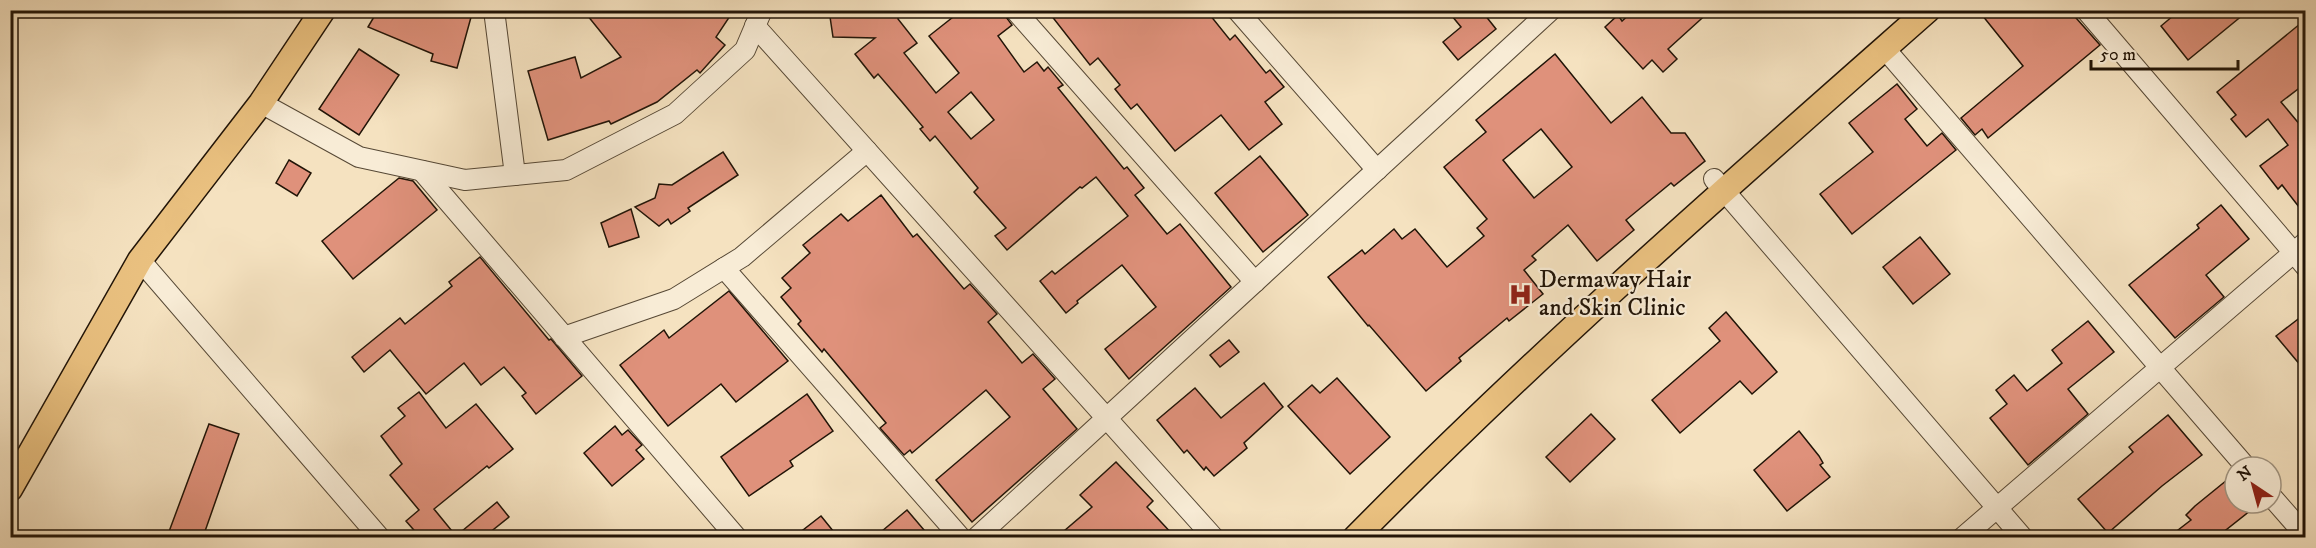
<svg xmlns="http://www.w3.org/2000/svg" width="2316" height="548" font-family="'IM FELL DW Pica',serif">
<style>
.building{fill:#df917b;stroke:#211407;stroke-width:1.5;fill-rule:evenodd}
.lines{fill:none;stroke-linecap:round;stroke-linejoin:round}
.minor-casing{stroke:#564835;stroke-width:22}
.major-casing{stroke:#211407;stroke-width:27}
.minor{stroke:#f8ecd6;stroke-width:20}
.major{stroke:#eac180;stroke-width:24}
.labels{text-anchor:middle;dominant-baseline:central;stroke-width:4.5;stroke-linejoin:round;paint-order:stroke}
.poi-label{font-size:24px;fill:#211407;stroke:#f8ecd6;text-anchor:start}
</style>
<rect width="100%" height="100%" fill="#f5e2c0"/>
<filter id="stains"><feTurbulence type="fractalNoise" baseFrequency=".00333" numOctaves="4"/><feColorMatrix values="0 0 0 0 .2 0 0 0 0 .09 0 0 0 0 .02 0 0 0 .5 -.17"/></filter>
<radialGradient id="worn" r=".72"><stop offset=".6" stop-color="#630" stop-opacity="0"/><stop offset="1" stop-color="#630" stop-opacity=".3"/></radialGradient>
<g class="building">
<polygon points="378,10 473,10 457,68 431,61 433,54 368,27"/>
<polygon points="583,10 734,10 716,37 725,45 700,73 697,70 657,102 611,124 609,121 548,140 528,71 575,57 581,78 621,57"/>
<path d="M829 10H898V19L917 43 904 53 936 93 959 73 929 36 962 10H1001L1012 25 998 36 1024 72 1037 62 1044 71 1048 67 1063 85 1058 88 1124 169 1127 167 1144 188 1135 195 1167 234 1180 224 1231 287 1129 379 1105 349 1156 307 1122 265 1077 301 1078 303 1066 313 1040 281 1052 271 1055 274 1128 216 1096 177 1082 188 1080 187 1007 250 995 236 1006 228 974 192 978 188 935 136 930 141 920 129 923 127 902 102 878 74 874 78 855 54 875 38 833 37ZM971 92 994 120 971 139 948 112Z"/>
<polygon points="1047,10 1206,10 1230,40 1235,35 1266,73 1270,70 1284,87 1265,102 1282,124 1249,150 1221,115 1175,151 1137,104 1131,109 1115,89 1120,85 1098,58 1090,65"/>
<polygon points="1447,10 1481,10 1496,29 1458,60 1443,42 1461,27"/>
<polygon points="1634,10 1711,10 1668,49 1677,59 1663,72 1652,60 1643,69 1605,27 1618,15 1622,21"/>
<polygon points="1978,10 2069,10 2100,45 1988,138 1982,129 1975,135 1961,118 2023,66"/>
<polygon points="2180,10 2249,10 2188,60 2161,26"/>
<polygon points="2306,19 2306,83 2281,102 2306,132 2306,216 2282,185 2278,189 2260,166 2288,145 2268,119 2246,137 2231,119 2236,115 2217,92"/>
<polygon points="359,49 399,75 359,135 319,109"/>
<path d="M1555 54 1611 123 1642 97 1671 133H1685L1705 161 1674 186 1671 183 1626 220 1634 230 1597 261 1568 225 1532 256 1536 260 1524 270 1543 294 1509 321 1507 318 1459 358 1461 361 1426 391 1369 325 1368 326 1328 277 1362 250 1365 254 1394 229 1402 239 1415 229 1447 267 1484 236 1477 228 1487 219 1444 167 1486 132 1476 120ZM1541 129 1572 167 1534 198 1503 160Z"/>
<polygon points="1897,84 1917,109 1905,119 1927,146 1942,133 1956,150 1852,234 1820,194 1873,152 1849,123"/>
<polygon points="723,152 738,175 688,208 690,211 671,224 668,219 659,226 635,207 655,198 659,184 672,185"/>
<polygon points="1260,156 1308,215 1263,252 1215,193"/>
<polygon points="289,160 311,173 297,196 276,183"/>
<polygon points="399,178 413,181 437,210 353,279 322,241"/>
<polygon points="881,195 913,237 917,234 964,289 970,284 997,314 988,322 1022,363 1033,354 1055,379 1043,389 1077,429 972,522 936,480 1010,417 986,390 912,453 910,450 904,455 880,428 886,423 824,349 822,352 798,324 801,321 781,297 791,288 782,278 810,253 803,245 841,214 848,221"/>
<polygon points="2221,205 2249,239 2206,275 2224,297 2175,338 2129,285 2199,228 2197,225"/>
<polygon points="631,209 639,237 609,247 601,223"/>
<polygon points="1920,237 1950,274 1913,304 1883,267"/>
<polygon points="480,257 549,340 551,339 582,376 536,414 522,396 526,393 504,367 481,385 464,363 426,394 390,350 364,372 352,357 400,318 405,324 452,286 449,282"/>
<polygon points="729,291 788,361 736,402 721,384 668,426 620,365 664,330 669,338"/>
<polygon points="1726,312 1777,372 1752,394 1740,381 1680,433 1652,400 1720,341 1709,328"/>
<polygon points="2306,313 2306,372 2276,336"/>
<polygon points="2088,321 2114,352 2068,389 2088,414 2028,465 1990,418 2007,404 1996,390 2014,375 2027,391 2062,363 2052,350"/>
<polygon points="1229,340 1239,352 1220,367 1210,355"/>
<polygon points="1337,378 1390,437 1350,474 1288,406 1312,385 1320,393"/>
<polygon points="1264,383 1283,407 1244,443 1247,448 1214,476 1206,467 1204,470 1187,450 1184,453 1157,420 1195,388 1221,418"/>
<polygon points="419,392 446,428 476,404 513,449 489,468 487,466 434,509 456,536 497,502 509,517 484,537 420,537 406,521 419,510 390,475 402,464 381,436 405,416 398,408"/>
<polygon points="807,394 833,431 790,461 793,466 749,496 721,457"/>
<polygon points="1591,414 1615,439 1570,482 1546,457"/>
<polygon points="2168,415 2202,455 2162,486 2108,533 2078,499 2133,452 2129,447"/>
<polygon points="209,424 239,434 203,537 167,537"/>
<polygon points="615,426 622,435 628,430 642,445 636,450 644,459 612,486 584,453"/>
<polygon points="1799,431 1819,456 1823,463 1820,465 1830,477 1787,511 1754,470"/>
<polygon points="1116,462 1153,501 1147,507 1175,537 1057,537 1092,507 1080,495"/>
<polygon points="2227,480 2235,490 2235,503 2260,503 2217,537 2169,537 2191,520 2186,515 2195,506"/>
<polygon points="907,510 930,537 875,537"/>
<polygon points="821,516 838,537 794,537"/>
</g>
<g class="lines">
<defs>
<g id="minor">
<polyline points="494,10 515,175"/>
<polyline points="1015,10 1255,282"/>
<polyline points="1237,10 1377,170"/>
<polyline points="2086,10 2306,267"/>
<polyline points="755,26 1214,538"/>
<polyline points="1885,49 2246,467"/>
<polyline points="261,103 359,157 465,180 566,170 675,114 745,50 762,10"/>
<polyline points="422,171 737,538"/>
<polyline points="1714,179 2023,538"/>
<polyline points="140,260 380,538"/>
<polyline points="724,268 961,538"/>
<polyline points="564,337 674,299 742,257 867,151"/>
<polyline points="2271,496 2306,536"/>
<polyline points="976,538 1551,10"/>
<polyline points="1962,538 2306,242"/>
</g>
<g id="major">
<polyline points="10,489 140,260 261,103 323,10"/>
<path d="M1355 538C1537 353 1733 182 1928 10"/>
</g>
</defs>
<use href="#minor" class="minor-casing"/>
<use href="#major" class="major-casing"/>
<use href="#minor" class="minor"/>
<use href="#major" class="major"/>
</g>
<defs>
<symbol id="hospital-bare" viewBox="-9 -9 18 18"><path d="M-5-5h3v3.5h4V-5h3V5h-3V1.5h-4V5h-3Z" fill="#8f2418" stroke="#f8ecd6" stroke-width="2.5" paint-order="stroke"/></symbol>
</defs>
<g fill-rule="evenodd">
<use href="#hospital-bare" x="1504" y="278" width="33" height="33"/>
</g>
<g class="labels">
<g class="poi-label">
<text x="1539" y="280">Dermaway Hair<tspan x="1539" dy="28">and Skin Clinic</tspan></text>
</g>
</g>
<rect width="2316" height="548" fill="none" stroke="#f5e2c0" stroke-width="36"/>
<rect x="12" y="12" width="2292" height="524" fill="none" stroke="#211407" stroke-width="3"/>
<rect x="18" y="18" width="2280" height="512" fill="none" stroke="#211407" stroke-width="1.5"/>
<g transform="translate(2253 485) rotate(324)"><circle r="28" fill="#f8ecd6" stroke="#a29683" stroke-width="1.5"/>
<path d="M0-4.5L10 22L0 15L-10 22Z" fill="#8f2418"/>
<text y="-9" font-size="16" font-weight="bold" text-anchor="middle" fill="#211407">N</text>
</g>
<path d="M2091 60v9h147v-9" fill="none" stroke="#211407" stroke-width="3"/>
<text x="2100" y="60" font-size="18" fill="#211407" stroke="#f8ecd6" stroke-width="4.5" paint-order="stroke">50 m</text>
<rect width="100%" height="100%" filter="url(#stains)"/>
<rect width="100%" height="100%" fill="url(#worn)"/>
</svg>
